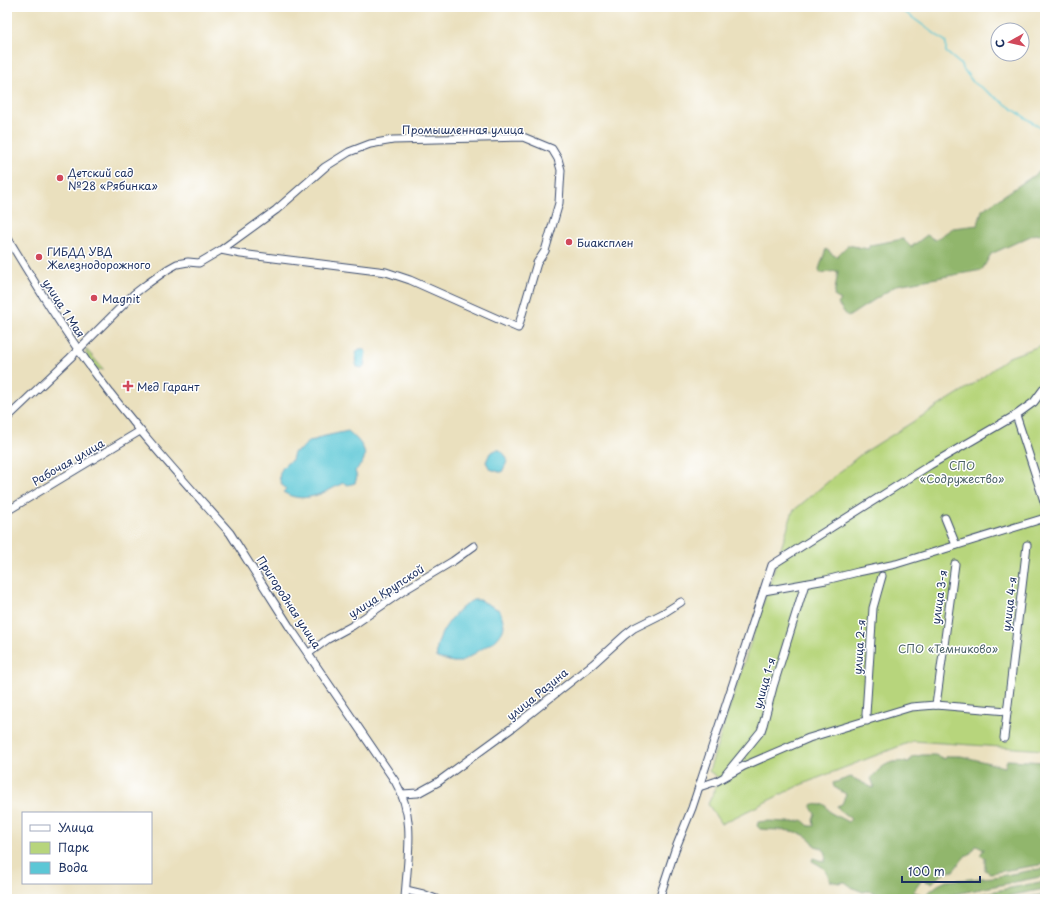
<svg xmlns="http://www.w3.org/2000/svg" width="1052" height="906" font-family="'Playpen Sans',sans-serif">
<style>
.green{fill:#b7d57c;stroke:#69826d}
.forest{fill:#91b66c;stroke:#567265}
.water{fill:#5cc7d6;stroke:#3c7b9a}
.lines{fill:none;stroke-linecap:round;stroke-linejoin:round}
.stream{stroke:#5cc7d6;stroke-width:1.5}
.minor-casing{stroke:#3a4a6c;stroke-width:9}
.minor{stroke:#fff;stroke-width:7}
.poi-dot{fill:#d1495b;stroke:#fff;stroke-width:1.5}
.labels{text-anchor:middle;dominant-baseline:central;stroke-width:3;stroke-linejoin:round;paint-order:stroke}
.street-label{font-size:11px;fill:#1b2f5e;stroke:#fff}
.poi-label{font-size:11px;fill:#1b2f5e;stroke:#fff;text-anchor:start}
.park-label{font-size:11px;fill:#4a6167;stroke:#fff}
</style>
<rect width="100%" height="100%" fill="#fff"/>
<filter id="ink" filterUnits="userSpaceOnUse"><feTurbulence type="fractalNoise" baseFrequency=".025" numOctaves="2"/><feDisplacementMap in="SourceGraphic" scale="8" xChannelSelector="R" yChannelSelector="G"/><feConvolveMatrix kernelMatrix="1 2 1 2 8 2 1 2 1" color-interpolation-filters="sRGB"/></filter>
<filter id="wash" filterUnits="userSpaceOnUse"><feTurbulence type="fractalNoise" baseFrequency=".012" numOctaves="4" result="noise"/><feDisplacementMap in="SourceGraphic" scale="16" xChannelSelector="R" yChannelSelector="G"/><feGaussianBlur stdDeviation="0.9" result="paint"/><feColorMatrix in="noise" values="0 0 0 0 0 0 0 0 0 0 0 0 0 0 0 0 0 1.4 0 .05"/><feComposite in="paint" operator="in"/></filter>
<g filter="url(#wash)">
<rect width="100%" height="100%" fill="#eae0be"/>
<g class="green">
<polygon points="1045,344 1045,750 913,741 800,785 721,824 708,804 720,779 709,771 793,511 860,455 975,383 1009,357"/>
<path d="M86 349 104 370C92 369 86 361 86 349Z"/>
</g>
<g class="forest">
<polygon points="1039,172 1045,172 1045,230 1040,235 1035,234 991,254 982,270 897,285 848,317 838,304 841,300 834,296 838,271 820,273 819,269 826,249 836,257 848,245 868,249 870,245 903,239 911,247 927,235 935,240 953,228 978,225 982,210"/>
<path d="M922 755H935L945 759 947 756H961L1005 767 1007 760 1045 762V864L990 873 985 870V858L980 855 984 849 977 845 969 855H966L953 871C944 872 938 877 932 883L922 880 913 892 925 895 938 885 946 881 994 877 1045 868V876L930 899H891V897L868 891 863 892 853 888 845 882 839 883 830 881C826 868 823 867 812 861L813 858 825 862 826 853 822 848 815 846C806 827 778 831 760 829L757 826 758 822C773 819 790 825 802 820L809 826H814L813 819 815 814 811 807 813 804 821 805 824 804 831 813 848 822 851 819 842 812 839 810 837 806 842 804 846 794 834 787 833 783 851 777 873 788 874 786 871 778C884 764 889 760 909 762L912 757Z"/>
<polygon points="1045,881 1045,889 1008,896 1006,899 970,899 971,896"/>
<polygon points="1045,894 1045,899 1022,899 1023,898"/>
</g>
<g class="water">
<path d="M359 349H363L366 352 364 366 362 368 357 367C355 361 354 354 359 349Z"/>
<path d="M348 431C363 444 373 455 355 471L357 477 355 483 348 485 343 483C324 493 303 505 283 492L286 489C274 478 280 467 292 460L294 452C300 451 305 446 308 441L315 440 321 437Z"/>
<path d="M496 450H500C510 459 508 460 502 472H499L490 469 486 462 490 453Z"/>
<path d="M473 600H480L499 610C505 624 507 628 496 640L461 662H453L437 658C433 637 456 609 473 600Z"/>
</g>
<g class="lines">
<polyline class="stream" points="893,7 906,13 945,41 946,44 946,52 959,63 973,82 1045,131"/>
</g>
</g>
<g filter="url(#ink)">
<g class="lines">
<defs>
<g id="minor">
<path d="M7 237C36 285 65 333 98 377 139 432 185 482 230 533L289 626 395 781C417 818 407 858 405 899"/>
<polyline points="1016,415 1045,504"/>
<polyline points="7,418 70,358 134,294 147,284 168,269 177,264 188,262 199,263 221,250 276,210 325,167 349,152 370,144 393,140 523,137 552,149 558,159 561,170 559,203 545,251 537,263 518,328 410,280 386,272 241,254 221,250"/>
<polyline points="7,511 140,431"/>
<polyline points="945,518 956,545"/>
<polyline points="764,591 826,580 858,572 896,564 1045,518"/>
<polyline points="309,653 328,639 352,626 403,591 453,561 474,546"/>
<polyline points="936,705 955,564"/>
<polyline points="867,721 866,714 873,608 882,576"/>
<polyline points="1004,738 1027,545"/>
<polyline points="726,774 761,731 763,725 773,687 805,584"/>
<polyline points="699,787 717,781 744,766 809,738 911,707 936,705 1007,711"/>
<polyline points="402,794 418,793 438,782 512,728 593,664 625,635 634,628 662,614 681,602"/>
<polyline points="406,890 423,894 436,899"/>
<polyline points="659,899 675,850 692,808 772,565 930,465 1016,415 1034,402 1045,387"/>
</g>
</defs>
<use href="#minor" class="minor-casing"/>
<use href="#minor" class="minor"/>
</g>
</g>
<g class="poi-dot">
<circle cx="60" cy="178" r="4"/>
<circle cx="569" cy="242" r="4"/>
<circle cx="39" cy="257" r="4"/>
<circle cx="94" cy="298" r="4"/>
<path d="M126 380h4v4h4v4h-4v4h-4v-4h-4v-4h4z"/>
</g>
<g class="labels">
<g class="street-label">
<text x="463" y="129">Промышленная улица</text>
<text transform="translate(64 308) rotate(57)">улица 1 Мая</text>
<text transform="translate(68 462) rotate(-30)">Рабочая улица</text>
<text transform="translate(386 591) rotate(-33)">улица Крупской</text>
<text transform="translate(939 597) rotate(-82)">улица 3-я</text>
<text transform="translate(289 602) rotate(57)">Пригородная улица</text>
<text transform="translate(1009 604) rotate(-83)">улица 4-я</text>
<text transform="translate(859 647) rotate(-86)">улица 2-я</text>
<text transform="translate(764 683) rotate(-74)">улица 1-я</text>
<text transform="translate(537 694) rotate(-39)">улица Разина</text>
</g>
<g class="poi-label">
<text x="68" y="172">Детский сад<tspan x="68" dy="13">№28 «Рябинка»</tspan></text>
<text x="577" y="242">Биаксплен</text>
<text x="47" y="251">ГИБДД УВД<tspan x="47" dy="13">Железнодорожного</tspan></text>
<text x="102" y="298">Magnit</text>
<text x="137" y="386">Мед Гарант</text>
</g>
<g class="park-label">
<text x="962" y="465">СПО<tspan x="962" dy="13">«Содружество»</tspan></text>
<text x="948" y="648">СПО «Темниково»</text>
</g>
</g>
<rect width="1052" height="906" fill="none" stroke="#fff" stroke-width="24"/>
<rect x="22" y="812" width="130" height="72" fill="#ffffff" stroke="#a4acbf"/>
<rect x="30" y="825" width="20" height="6" fill="#ffffff" stroke="#a4acbf"/>
<text x="58" y="832" font-size="12" fill="#1b2f5e">Улица</text>
<rect x="30" y="842" width="20" height="12" fill="#b7d57c" stroke="#a4acbf"/>
<text x="58" y="852" font-size="12" fill="#1b2f5e">Парк</text>
<rect x="30" y="862" width="20" height="12" fill="#5cc7d6" stroke="#a4acbf"/>
<text x="58" y="872" font-size="12" fill="#1b2f5e">Вода</text>
<g transform="translate(1010 42) rotate(262)"><circle r="19" fill="#ffffff" stroke="#a4acbf"/>
<path d="M0-3L7 15L0 10L-7 15Z" fill="#d1495b"/>
<text y="-6" font-size="11" font-weight="bold" text-anchor="middle" fill="#1b2f5e">С</text>
</g>
<path d="M902 876v6h78v-6" fill="none" stroke="#1b2f5e" stroke-width="2"/>
<text x="908" y="876" font-size="12" fill="#1b2f5e" stroke="#ffffff" stroke-width="3" paint-order="stroke">100 m</text>
</svg>
